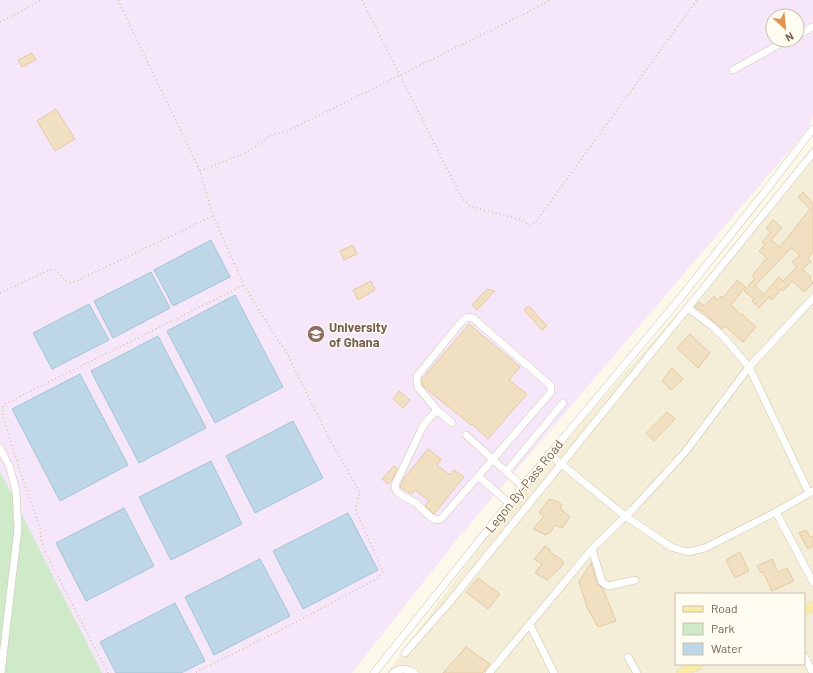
<svg xmlns="http://www.w3.org/2000/svg" width="813" height="673" font-family="Barlow,sans-serif">
<style>
.residential{fill:#f4edd8;fill-rule:evenodd}
.education{fill:#f6e6f9;fill-rule:evenodd}
.green{fill:#ceeac8}
.water{fill:#bed7e6;stroke:#a4c4d8}
.building{fill:#f1dfc2;stroke:#e4caa3;fill-rule:evenodd}
.lines{fill:none;stroke-linecap:round;stroke-linejoin:round}
.minor-casing{stroke:#cfc4af;stroke-width:8}
.major-casing{stroke:#dcd7d1;stroke-width:10}
.path{stroke:#d7c3a4;stroke-width:1.5;stroke-dasharray:1 3;stroke-linecap:butt}
.minor{stroke:#fff;stroke-width:7}
.major{stroke:#f9eca5;stroke-width:9}
.labels{text-anchor:middle;dominant-baseline:central;stroke-width:3;stroke-linejoin:round;paint-order:stroke}
.education-label{font-size:13px;font-weight:bold;fill:#785e54;stroke:#fffcf1;text-anchor:start}
.street-label{font-size:13px;fill:#77654d;stroke:#fffcf1}
</style>
<rect width="100%" height="100%" fill="#fcf9ea"/>
<path class="residential" d="M813 146V673H387L519 493 685 305ZM676 594H804V664H676Z"/>
<path class="education" d="M0 0H813V117L807 130 458 538 352 673H0ZM773 16H797V40H773Z"/>
<polygon class="green" points="0,471 102,673 0,673"/>
<g class="water">
<polygon points="211,240 230,277 173,306 154,270"/>
<polygon points="151,272 170,308 113,338 94,301"/>
<polygon points="235,295 283,387 215,423 167,331"/>
<polygon points="89,304 109,340 52,369 33,333"/>
<polygon points="158,336 206,428 139,463 91,371"/>
<polygon points="80,374 128,465 60,501 12,409"/>
<polygon points="293,421 323,478 255,513 226,456"/>
<polygon points="211,461 242,524 171,560 139,497"/>
<polygon points="124,508 154,566 86,601 56,543"/>
<polygon points="348,513 378,570 303,609 273,551"/>
<polygon points="260,559 290,616 214,655 185,597"/>
<polygon points="175,603 205,661 181,673 116,673 100,642"/>
</g>
<g class="building">
<polygon points="32,53 36,60 22,67 18,60"/>
<polygon points="56,109 75,139 55,151 37,121"/>
<path d="M803 192 813 203V252L808 258 811 262 802 269 811 277 810 279 813 283 804 292 792 281 783 291 781 289 772 300 769 297 759 308 752 301 754 299 744 291 755 278 752 276 767 258 759 251 765 245 762 242 771 232 766 228 773 220 782 228 771 240 780 247 810 209 798 197ZM791 248 800 255 792 262 797 267 783 281 779 277 764 294 755 286Z"/>
<polygon points="353,245 357,254 344,260 340,251"/>
<polygon points="737,280 745,287 731,305 741,315 742,314 756,327 743,342 725,326 722,329 701,310 701,311 695,307 699,302 704,306 714,296 717,300 721,296 723,298"/>
<polygon points="371,281 375,290 358,300 353,290"/>
<polygon points="487,289 495,291 477,310 472,305"/>
<polygon points="529,306 547,326 542,330 524,310"/>
<polygon points="469,324 520,367 509,380 527,394 488,439 472,424 471,425 424,387 422,382 422,379"/>
<polygon points="690,334 710,353 698,368 677,348"/>
<polygon points="672,368 683,379 671,390 662,381"/>
<polygon points="399,391 410,400 403,408 393,399"/>
<polygon points="667,412 675,419 654,441 646,433"/>
<polygon points="428,449 441,459 437,465 450,475 454,470 464,477 434,514 425,505 429,501 415,490 411,494 400,487 405,476 406,476"/>
<polygon points="394,466 397,469 392,480 388,484 382,479"/>
<polygon points="549,499 559,502 562,505 560,508 570,517 562,528 555,525 550,533 548,533 546,535 533,529 544,516 539,513"/>
<polygon points="806,530 810,537 813,536 813,546 808,549 799,533"/>
<polygon points="545,546 550,550 549,551 563,561 563,565 547,580 535,573 542,564 534,559"/>
<polygon points="740,552 749,571 735,578 726,560"/>
<polygon points="772,559 778,572 787,568 794,581 772,591 763,572 761,573 757,566"/>
<polygon points="591,563 597,583 603,589 616,621 598,627 587,607 579,582"/>
<polygon points="478,578 500,594 488,609 466,592"/>
<polygon points="466,647 490,664 485,671 482,673 443,673"/>
</g>
<g class="lines">
<defs>
<g id="minor">
<polyline points="797,35 813,27"/>
<polyline points="733,70 787,40"/>
<polyline points="688,308 712,326 727,341 749,367 809,493"/>
<path d="M437 410 424 424 395 485C394 495 409 498 416 503 421 507 430 519 436 520 437 520 442 519 442 518L551 392V386L473 318 468 317 462 321 417 376V383L418 387 437 410 452 423"/>
<polyline points="466,435 523,487"/>
<polyline points="0,448 10,468 16,491 18,528 1,673"/>
<polyline points="549,454 625,516 671,547 688,552 705,548 776,512 813,491"/>
<polyline points="506,472 563,403"/>
<polyline points="479,477 509,503"/>
<polyline points="776,512 813,582"/>
<polyline points="592,549 602,582 606,585 609,586 635,580"/>
<polyline points="530,625 554,673"/>
<polyline points="405,653 448,604 813,153"/>
<polyline points="804,656 813,673"/>
<polyline points="628,657 637,673"/>
<polyline points="374,673 509,503 677,302 763,194 813,129"/>
<path d="M393 673C401 667 407 669 415 673"/>
<polyline points="489,673 592,549 635,507 686,451 749,367 813,298"/>
</g>
<g id="major">
<polyline points="804,611 813,606"/>
<polyline points="681,673 699,664"/>
</g>
</defs>
<use href="#minor" class="minor-casing"/>
<use href="#major" class="major-casing"/>
<g class="path">
<polyline points="118,0 200,171 213,216 244,285 257,307 289,357 328,436 360,492 355,509 383,571 378,578 369,583 283,629 194,673"/>
<polyline points="362,0 462,198 469,206 519,219 530,225 535,223 697,0"/>
<polyline points="0,22 42,0"/>
<polyline points="200,171 245,153 274,134 285,132 528,12 550,0"/>
<path d="M0 293 49 270 54 269C62 275 64 284 74 282L213 216"/>
<polyline points="108,673 45,552 41,540 40,528 19,468 3,416 3,407 5,404 244,285"/>
</g>
<use href="#minor" class="minor"/>
<use href="#major" class="major"/>
</g>
<defs>
<symbol id="university-disc" viewBox="-11 -11 22 22"><circle r="9.5" fill="#8d6e63" stroke="#fffcf1"/><path d="M0-5L7-2L0 1L-7-2ZM-4 1L0 2.5L4 1V4Q0 6-4 4Z" fill="#fff"/></symbol>
</defs>
<g fill-rule="evenodd">
<use href="#university-disc" x="306" y="324" width="20" height="20"/>
</g>
<g class="labels">
<g class="education-label">
<text x="329" y="327">University<tspan x="329" dy="15">of Ghana</tspan></text>
</g>
<g class="street-label">
<text transform="translate(524 486) rotate(-51)">Legon By-Pass Road</text>
</g>
</g>
<rect x="675" y="593" width="130" height="72" fill="#fffcf1" stroke="#c9c0af"/>
<rect x="683" y="606" width="20" height="6" fill="#f9eca5" stroke="#c9c0af"/>
<text x="711" y="613" font-size="12" fill="#77654d">Road</text>
<rect x="683" y="623" width="20" height="12" fill="#ceeac8" stroke="#c9c0af"/>
<text x="711" y="633" font-size="12" fill="#77654d">Park</text>
<rect x="683" y="643" width="20" height="12" fill="#bed7e6" stroke="#c9c0af"/>
<text x="711" y="653" font-size="12" fill="#77654d">Water</text>
<g transform="translate(785 28) rotate(153)"><circle r="19" fill="#fffcf1" stroke="#c9c0af"/>
<path d="M0-3L7 15L0 10L-7 15Z" fill="#e39353"/>
<text y="-6" font-size="11" font-weight="bold" text-anchor="middle" fill="#77654d">N</text>
</g>
</svg>
